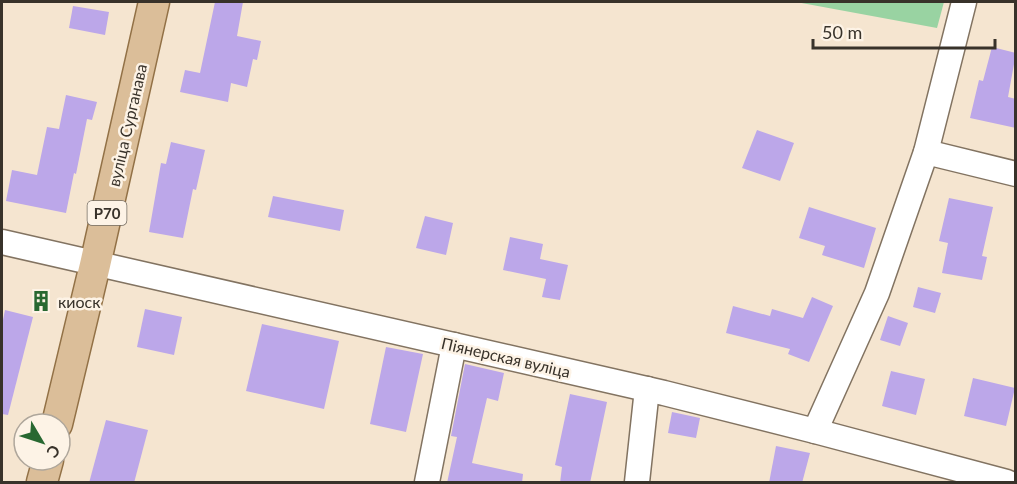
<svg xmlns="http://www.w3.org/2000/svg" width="1017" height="484" font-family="Lato,sans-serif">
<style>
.green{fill:#99d3a2}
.building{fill:#bca7e9}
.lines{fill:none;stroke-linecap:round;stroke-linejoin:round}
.minor-casing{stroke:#827361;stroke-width:27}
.major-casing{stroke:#927146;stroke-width:33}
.minor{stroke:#fff;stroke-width:24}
.major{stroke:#dbbe99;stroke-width:30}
.labels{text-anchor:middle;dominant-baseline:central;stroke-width:5;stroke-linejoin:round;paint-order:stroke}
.shield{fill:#fdf3e6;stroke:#736c62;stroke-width:1.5}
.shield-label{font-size:15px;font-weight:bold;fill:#38322a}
.street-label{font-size:16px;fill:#38322a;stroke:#fdf3e6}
.poi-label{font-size:16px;fill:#38322a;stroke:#fdf3e6;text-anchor:start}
</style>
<rect width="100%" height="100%" fill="#f5e5d0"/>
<polygon class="green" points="796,2 944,2 937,28"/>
<g class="building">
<polygon points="215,2 243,2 237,36 261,41 257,60 253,59 247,87 231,83 228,102 180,92 185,70 200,73"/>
<polygon points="73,6 109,12 105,35 69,28"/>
<polygon points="992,47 1016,53 1008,97 1016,99 1016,128 970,118 979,80 983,81"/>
<polygon points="66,95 97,102 92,120 87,119 76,174 74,173 66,213 6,201 12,170 37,175 47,127 59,129"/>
<polygon points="757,130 794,143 780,181 742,168"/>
<polygon points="171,142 205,150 196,190 193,189 183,238 149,232 161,163 166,164"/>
<polygon points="273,196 344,210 340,231 268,217"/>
<polygon points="949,198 993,207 982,256 987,257 982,280 942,273 948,243 939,241"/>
<polygon points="809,207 876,228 864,268 822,255 825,246 799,238"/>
<polygon points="425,216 453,223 446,255 416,248"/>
<polygon points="510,237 543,244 540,259 568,265 560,300 542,297 546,279 503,270"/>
<polygon points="918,287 941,293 935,313 913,307"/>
<polygon points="812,297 833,306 809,362 788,354 790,349 726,333 733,306 770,316 772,309 803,318"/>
<polygon points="145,309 182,317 174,355 137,347"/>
<polygon points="5,310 33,317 8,415 2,414 2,325"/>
<polygon points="888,316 908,323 900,346 880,340"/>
<polygon points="262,324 339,341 324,409 246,391"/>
<polygon points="386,347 423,354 406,432 370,424"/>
<polygon points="465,364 504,373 498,401 487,398 472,463 523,474 522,483 447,483 457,437 451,436"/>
<polygon points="891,371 925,379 916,415 882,406"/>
<polygon points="973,378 1015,388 1006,426 964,416"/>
<polygon points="570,394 607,402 590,483 560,483 562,467 555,465"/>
<polygon points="672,412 700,418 696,438 668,433"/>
<polygon points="106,420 148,430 134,483 89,483"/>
<polygon points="776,446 810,453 802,483 769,483"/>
</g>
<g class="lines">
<defs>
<g id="minor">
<polyline points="926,152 1016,174"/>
<polyline points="2,242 664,393 815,431 1007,482"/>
<polyline points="815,431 877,293 926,152 964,2"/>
<polyline points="427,482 454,345"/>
<polyline points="637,482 647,389"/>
</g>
<g id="major">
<polyline points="57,424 95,265 154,2"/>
<polyline points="42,482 48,460"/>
</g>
</defs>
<use href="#minor" class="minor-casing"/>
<use href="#major" class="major-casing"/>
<use href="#minor" class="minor"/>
<use href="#major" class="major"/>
</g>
<defs>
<symbol id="building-bare" viewBox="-9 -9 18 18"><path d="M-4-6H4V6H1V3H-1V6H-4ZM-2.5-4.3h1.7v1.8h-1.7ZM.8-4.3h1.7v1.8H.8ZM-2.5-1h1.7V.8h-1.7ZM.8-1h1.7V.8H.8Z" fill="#286831" stroke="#fdf3e6" stroke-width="2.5" paint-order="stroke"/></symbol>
</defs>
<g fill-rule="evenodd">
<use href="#building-bare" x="26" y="286" width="30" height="30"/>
</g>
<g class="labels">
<rect class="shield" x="87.5" y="201" width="39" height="24" rx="4.5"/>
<g class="shield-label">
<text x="107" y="213">Р70</text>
</g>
<g class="street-label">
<text transform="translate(127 125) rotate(-77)">вуліца Сурганава</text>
<text transform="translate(506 357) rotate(13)">Піянерская вуліца</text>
</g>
<g class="poi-label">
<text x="58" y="301">киоск</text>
</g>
</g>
<rect width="1017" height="484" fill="none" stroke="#38322a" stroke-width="6"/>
<g transform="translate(42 442) rotate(129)"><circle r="28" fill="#fdf3e6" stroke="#aea69b" stroke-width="1.5"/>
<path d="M0-4.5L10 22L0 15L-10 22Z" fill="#286831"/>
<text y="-9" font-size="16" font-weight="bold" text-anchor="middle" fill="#38322a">С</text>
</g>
<path d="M813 39v9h182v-9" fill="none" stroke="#38322a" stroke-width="3"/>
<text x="822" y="39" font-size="18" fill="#38322a" stroke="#fdf3e6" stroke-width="4.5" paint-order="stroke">50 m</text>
</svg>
